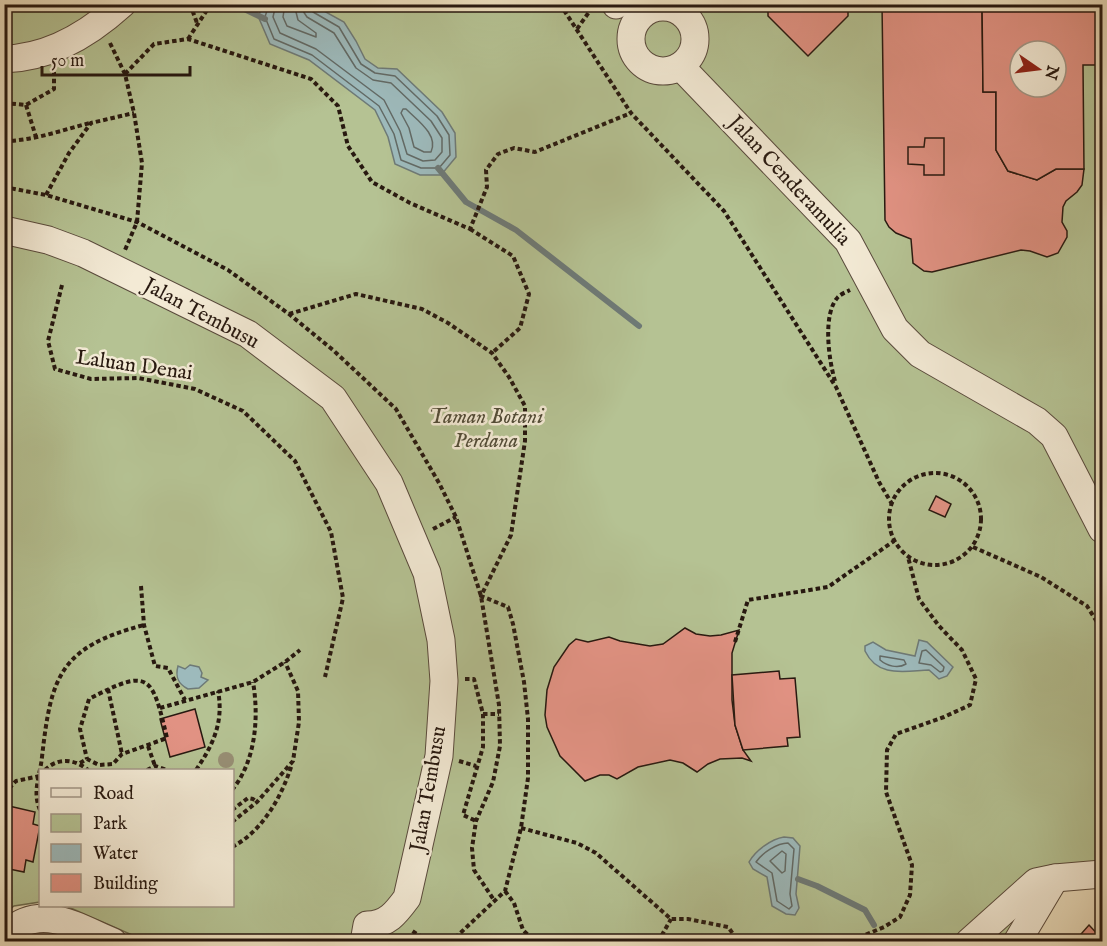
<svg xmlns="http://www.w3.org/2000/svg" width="1107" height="946" font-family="'IM FELL English',serif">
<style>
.green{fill:#b5c293;stroke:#6e6e52;stroke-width:1.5;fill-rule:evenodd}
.water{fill:#9dbabc;stroke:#6e7a77;stroke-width:1.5}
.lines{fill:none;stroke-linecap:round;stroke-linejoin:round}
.shore{stroke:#626a66;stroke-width:1.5}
.stream{stroke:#6e7a77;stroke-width:6}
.building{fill:#e19283;stroke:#281910;stroke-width:1.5;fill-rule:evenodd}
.minor-casing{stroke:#594a3c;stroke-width:29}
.path{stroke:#281910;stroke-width:4;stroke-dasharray:4.5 3;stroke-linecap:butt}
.minor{stroke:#f3ead5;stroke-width:27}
.tree{fill:#978e74}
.labels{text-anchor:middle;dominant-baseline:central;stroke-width:5;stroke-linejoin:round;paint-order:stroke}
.street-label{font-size:21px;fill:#281910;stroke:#f3ead5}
.park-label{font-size:21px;font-style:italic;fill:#524c37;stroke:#f3ead5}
</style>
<rect width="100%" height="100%" fill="#ecdfbe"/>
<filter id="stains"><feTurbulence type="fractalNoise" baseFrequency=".00333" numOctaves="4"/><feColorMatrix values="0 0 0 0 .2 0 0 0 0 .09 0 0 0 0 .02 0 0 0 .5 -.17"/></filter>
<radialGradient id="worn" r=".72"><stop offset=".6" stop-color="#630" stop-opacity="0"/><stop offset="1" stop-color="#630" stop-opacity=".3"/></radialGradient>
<path class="green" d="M5 5H1102V863L1066 866 1023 941 148 942 66 906H232V770H40V902L14 906 5 913ZM1020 51H1056V87H1020Z"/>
<g class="water">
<polygon points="264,5 315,6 344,22 356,41 365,59 378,68 397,69 442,112 455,133 456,157 441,175 420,175 395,164 388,137 375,110 309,60 270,44 258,16"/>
<path d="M919 640 927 642 953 667 947 676 939 679 929 670C904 671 878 678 865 651V646L873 642 886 650 915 656Z"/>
<path d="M190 665 199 667 202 673 201 677 208 680 199 688 188 689C178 684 175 677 178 666L185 669Z"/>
<path d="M784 837 793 838 800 846 796 894 799 908 795 915 786 914 772 906 767 877 753 869 749 862C755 851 771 839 784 837Z"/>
</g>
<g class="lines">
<g class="shore">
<polyline points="269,4 265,17 274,39 312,55 379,106 394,134 401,160 421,168 439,168 450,155 449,135 437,116 395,76 375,73 361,64 339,27 313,12 310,4"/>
<polyline points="276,4 273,17 280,33 316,49 384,100 400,131 407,154 423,161 435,160 442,152 442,138 431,121 391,83 373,80 356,68 334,33 307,17 303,11 303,4"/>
<polyline points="285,4 283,17 287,26 316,37 316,33 298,20 294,4"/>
<path d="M403 109H406C417 120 439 135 431 152H424L414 147 409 128 401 113Z"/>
<polygon points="926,650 944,667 943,671 940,672 931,665 919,663 922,651"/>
<path d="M880 656 904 660 906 664C898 669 887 666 880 660Z"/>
<path d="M788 843 794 849 790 894 792 906 789 909 777 901 772 873 756 862C762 853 777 843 788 843Z"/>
<polygon points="782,851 786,854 785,871 782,873 770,861"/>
</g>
<g class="stream">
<polyline points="234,4 265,19"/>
<polyline points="438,168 466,202 516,230 639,326"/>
<polyline points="798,879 817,886 865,910 874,925"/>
</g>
</g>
<g class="building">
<polygon points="768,4 848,4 848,16 808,56 768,16"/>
<polygon points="882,4 982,4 983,92 996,92 996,150 1008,171 1037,180 1056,169 1084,169 1082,185 1077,192 1066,201 1063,207 1062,222 1067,231 1067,237 1058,253 1047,257 1030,251 1021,250 932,272 924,271 913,263 911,239 896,233 889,227 885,220"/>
<path d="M982 4H1097L1098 65H1083L1084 169H1056L1037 180 1008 171 996 150V92H983ZM1020 51H1056V87H1020Z"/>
<polygon points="925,138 944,138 944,175 924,175 924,165 908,164 908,147 924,147"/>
<polygon points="936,496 951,504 945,517 929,510"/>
<polygon points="685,628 696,634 710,636 721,635 739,630 732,653 732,700 735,725 743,750 751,761 742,758 720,759 708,764 697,772 683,763 670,760 638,767 617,779 609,775 600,775 585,781 560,756 547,727 545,715 547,690 554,667 569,645 576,639 588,642 609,637 620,641 650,646 663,644"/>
<polygon points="779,671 780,679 795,678 800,737 787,738 788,746 743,750 735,725 732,675"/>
<polygon points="195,709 205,747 170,757 160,719"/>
<polygon points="9,806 35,812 33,824 40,826 33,862 26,860 24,872 4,868 4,818 7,818"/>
<polygon points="1089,925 1102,939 1102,942 1074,942"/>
</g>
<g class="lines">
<defs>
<g id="minor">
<polyline points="616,4 616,5"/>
<circle cx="663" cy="39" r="32"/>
<path d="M4 59C49 58 89 34 122 4"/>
<polyline points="681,67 848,241 895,329 920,354 1037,421 1054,436 1102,529"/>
<path d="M4 230 48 240 83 253 248 334 333 398 389 483 427 573 441 640 444 681 439 756 407 898C396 913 387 925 367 925L364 942"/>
<path d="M4 937C37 900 77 927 113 942"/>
<polyline points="969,942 1036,882 1055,878 1102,874"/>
<polyline points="1017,942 1055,878"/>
</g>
</defs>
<use href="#minor" class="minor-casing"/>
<g class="path">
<polyline points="190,4 197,23"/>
<polyline points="560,4 631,113 724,211 836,387 879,482 892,504"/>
<polyline points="577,29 594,5"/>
<polyline points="188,39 211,4"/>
<polyline points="110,43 125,74 134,113 142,163 137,222 125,250"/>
<polyline points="125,74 154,44 188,39 311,79 338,106 348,146 372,182 410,203 470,229 487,187 486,170 498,154 514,148 535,152 631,113"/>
<polyline points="4,103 26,105 54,89 54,72"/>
<polyline points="26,105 36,137"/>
<path d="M4 141C33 141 62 130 90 123"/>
<polyline points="4,187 46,195 137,222 228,270 289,314 333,350 396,409 439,483 456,517 481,596 499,705 500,746 493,782 476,821 472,848 474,870 494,900"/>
<polyline points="46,195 69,153 91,123 134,113"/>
<polyline points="470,229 513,256 529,294 520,328 492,353"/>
<polyline points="62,285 48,341 55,369 91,379 138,378 195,389 243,411 295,461 331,532 343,598 325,677"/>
<polyline points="289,314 356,294 422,309 448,323 492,353 509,377 525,406 525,441 511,535 481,596 508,607 513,624 524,682 528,719 528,778 521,828 505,891 455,938 441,941 420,936 411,930"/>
<path d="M835 381C829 361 822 314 838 297 841 294 846 292 850 290"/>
<circle cx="935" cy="519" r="46"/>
<polyline points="433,529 456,517"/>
<polyline points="973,547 1041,577 1087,606 1102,630"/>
<polyline points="141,586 144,625 155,666 168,668 185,700"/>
<polyline points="735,642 748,600 828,587 894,541"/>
<polyline points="465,679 474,679 483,714 483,747 463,815 476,821"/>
<polyline points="108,689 122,754"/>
<polyline points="160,708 253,682 285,662 300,650"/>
<polyline points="483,714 499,714"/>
<polyline points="148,746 155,766"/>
<polyline points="459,761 476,766"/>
<path d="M80 763 87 759 99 765 113 764 122 754 167 738C152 675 150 667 89 699L80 729 87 759"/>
<path d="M45 770C58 757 75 759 88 770"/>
<polyline points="147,770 155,766 167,770"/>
<path d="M196 770C213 745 224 722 218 691"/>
<path d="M232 790C256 761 259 717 253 682"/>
<polyline points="4,794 16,781 40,776"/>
<path d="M40 810C32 792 40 776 42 757 51 676 60 647 144 625"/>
<polyline points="232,810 248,798 253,799 257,802"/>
<polyline points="232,822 257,802 293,761 299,722 298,691 285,662"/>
<polyline points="521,828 577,843 596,853 671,919 688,919 728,927 739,942"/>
<path d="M232 847C263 831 282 796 292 764"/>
<polyline points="505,891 514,903 523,930 535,942"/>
<polyline points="658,942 671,919"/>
<polyline points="853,942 858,938 884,927 900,917 910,895 912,865 886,792 887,750 896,734 944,717 970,705 976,679 962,650 939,626 919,599 908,557"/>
</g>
<use href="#minor" class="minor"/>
</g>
<circle class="tree" cx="226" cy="760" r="8"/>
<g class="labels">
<g class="street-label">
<text transform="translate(789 181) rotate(47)">Jalan Cenderamulia</text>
<text transform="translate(201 314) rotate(28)">Jalan Tembusu</text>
<text transform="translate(134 366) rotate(8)">Laluan Denai</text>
<text transform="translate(429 789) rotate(-80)">Jalan Tembusu</text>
</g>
<g class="park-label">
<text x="486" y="417">Taman Botani<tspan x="486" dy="24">Perdana</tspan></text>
</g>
</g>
<rect width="1107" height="946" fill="none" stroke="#ecdfbe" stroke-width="24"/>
<rect x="6" y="6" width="1095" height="934" fill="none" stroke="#281910" stroke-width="3"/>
<rect x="12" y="12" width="1083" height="922" fill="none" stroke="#281910" stroke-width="1.5"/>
<rect x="39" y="769" width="195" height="138" fill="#f3ead5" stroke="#a29686" stroke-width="1.5"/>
<rect x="51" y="788" width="30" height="9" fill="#f3ead5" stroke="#a29686" stroke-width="1.5"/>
<text x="93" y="799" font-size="18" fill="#281910">Road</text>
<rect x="51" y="814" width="30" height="18" fill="#b5c293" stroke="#a29686" stroke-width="1.5"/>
<text x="93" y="829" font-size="18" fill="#281910">Park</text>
<rect x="51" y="844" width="30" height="18" fill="#9dbabc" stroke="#a29686" stroke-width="1.5"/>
<text x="93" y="859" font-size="18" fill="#281910">Water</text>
<rect x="51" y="874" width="30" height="18" fill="#e19283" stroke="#a29686" stroke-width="1.5"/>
<text x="93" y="889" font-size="18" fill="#281910">Building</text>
<g transform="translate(1038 69) rotate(104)"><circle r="28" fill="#f3ead5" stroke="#a29686" stroke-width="1.5"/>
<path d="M0-4.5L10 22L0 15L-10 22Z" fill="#8f2418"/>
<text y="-9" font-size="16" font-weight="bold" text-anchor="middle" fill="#281910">N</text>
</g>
<path d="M42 66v9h148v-9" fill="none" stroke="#281910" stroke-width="3"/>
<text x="51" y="66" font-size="18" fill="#281910" stroke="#f3ead5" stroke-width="4.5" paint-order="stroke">50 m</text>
<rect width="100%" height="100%" filter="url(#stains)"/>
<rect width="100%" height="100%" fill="url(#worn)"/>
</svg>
